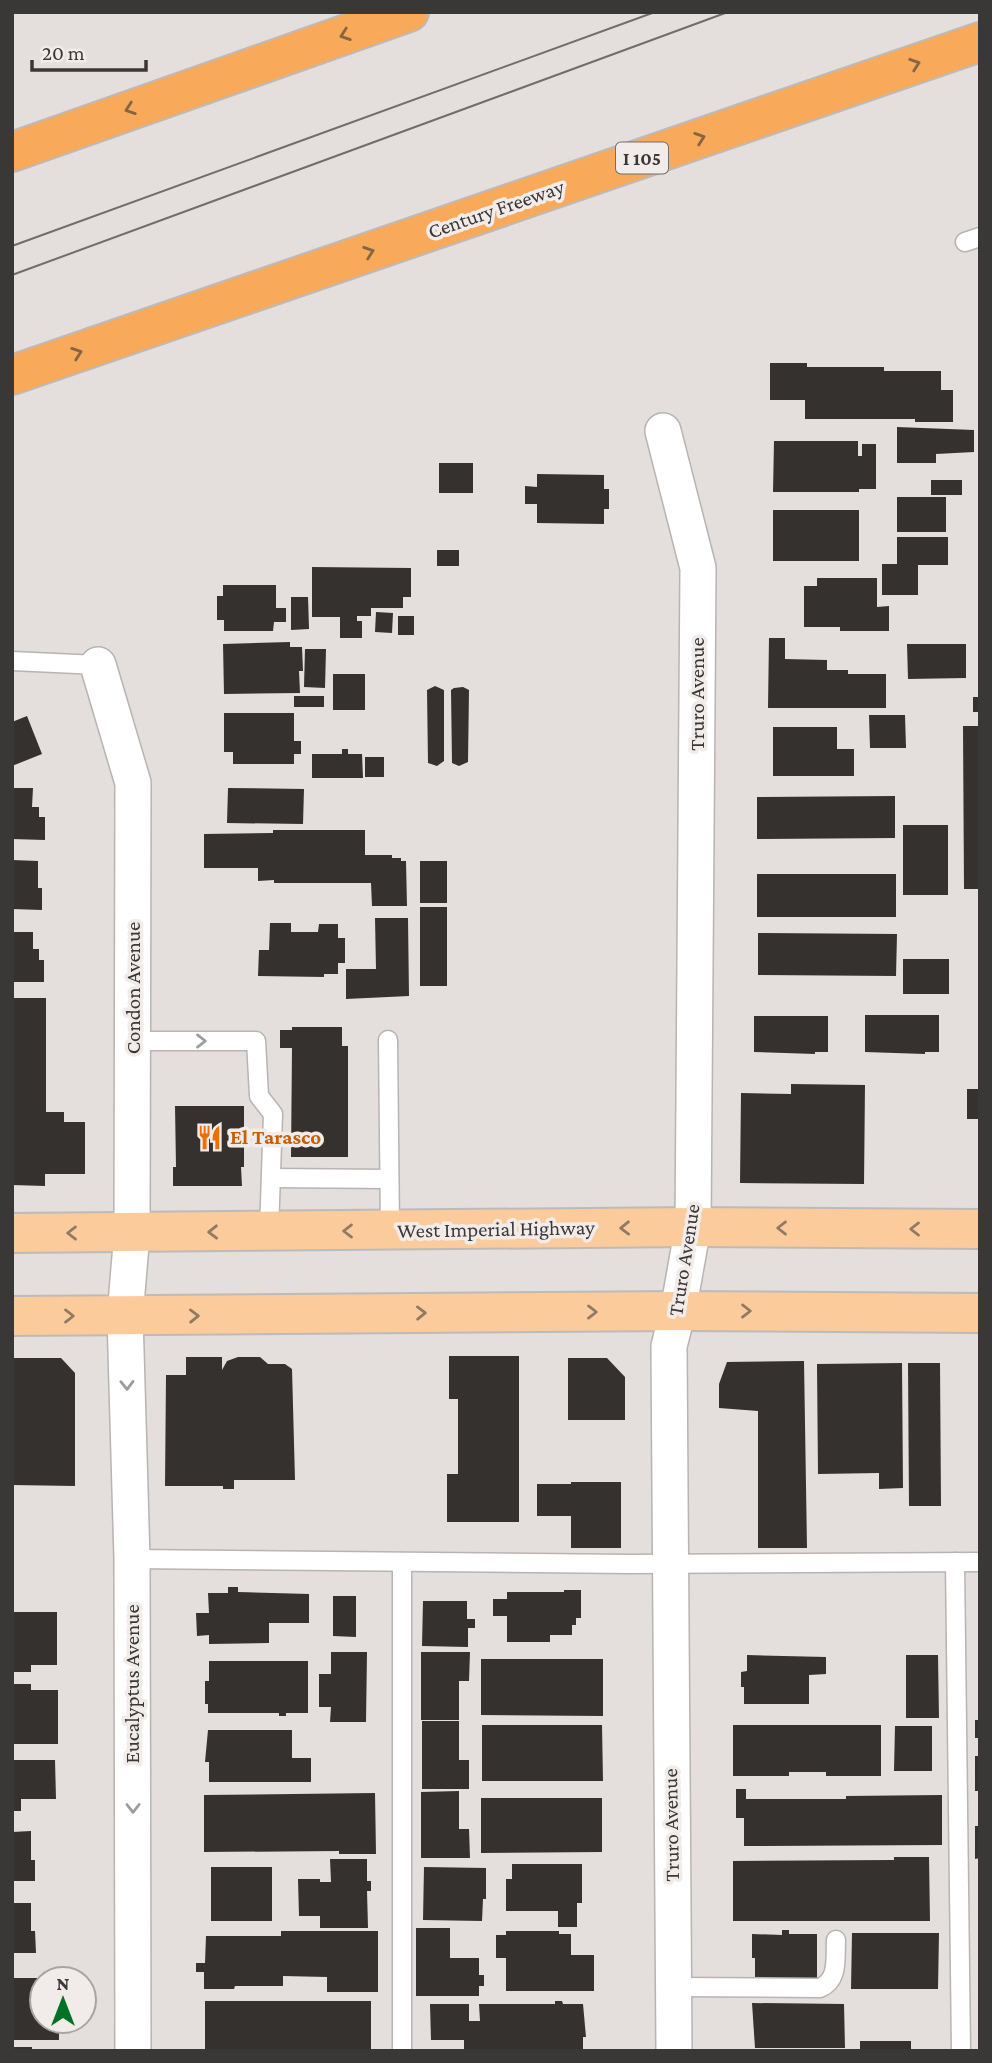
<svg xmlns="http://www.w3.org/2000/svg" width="992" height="2063" font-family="'Crimson Pro',serif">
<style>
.building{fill:#35312f}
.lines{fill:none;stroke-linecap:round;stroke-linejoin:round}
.lane-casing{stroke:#b9b3b1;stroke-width:21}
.street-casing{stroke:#b9b3b1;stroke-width:38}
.primary-casing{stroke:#bcbbbb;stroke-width:42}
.highway-casing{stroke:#bcbbbb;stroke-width:42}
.lane{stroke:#fff;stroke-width:18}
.street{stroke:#fff;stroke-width:35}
.primary{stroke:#fbcb9b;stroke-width:38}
.highway{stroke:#f8a959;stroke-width:38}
.tram{stroke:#706d6b;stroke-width:2}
.oneway{stroke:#866545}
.oneway2{stroke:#9c9c9b}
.oneway3{stroke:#917a64}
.labels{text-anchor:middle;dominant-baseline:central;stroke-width:7;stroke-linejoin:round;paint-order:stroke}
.shield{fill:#f1ece9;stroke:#716e6c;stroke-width:2}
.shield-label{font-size:19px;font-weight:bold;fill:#3a3837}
.street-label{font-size:21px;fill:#3a3837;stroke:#f1ece9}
.food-label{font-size:21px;font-weight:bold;fill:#c56008;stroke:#f1ece9;text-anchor:start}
</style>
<rect width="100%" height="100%" fill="#e4dedc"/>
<g class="building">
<polygon points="770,363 807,363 807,367 884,367 884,371 941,371 941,390 953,390 953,422 915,422 915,419 805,419 805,400 770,400"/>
<polygon points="897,427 974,430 974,452 936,454 936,463 897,463"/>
<polygon points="774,441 858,441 858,456 862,456 862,444 876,444 876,489 859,489 859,492 773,492"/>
<rect x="439" y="463" width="34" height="30"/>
<polygon points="537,474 604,475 604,489 609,489 609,509 604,509 604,524 537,523 537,504 525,504 525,486 537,487"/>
<rect x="931" y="480" width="31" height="15"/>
<rect x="897" y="497" width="49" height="35"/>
<rect x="773" y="510" width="86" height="51"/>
<polygon points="897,537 948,537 948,565 918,565 918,595 882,595 882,564 897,564"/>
<rect x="437" y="550" width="22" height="16"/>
<polygon points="312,567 411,568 411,597 403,597 403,608 371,608 371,616 357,616 357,621 362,621 362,638 340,638 340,617 312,617"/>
<polygon points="817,578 877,578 877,607 889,606 889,631 840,631 840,627 804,627 804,586 817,586"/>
<polygon points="223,585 276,585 276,608 286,608 286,622 274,622 273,631 224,631 224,620 217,620 217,596 223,596"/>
<polygon points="291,597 308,597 309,629 291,630"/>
<polygon points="376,612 393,613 392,633 375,632"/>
<rect x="398" y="616" width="16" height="19"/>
<polygon points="769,638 785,638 785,659 827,660 827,670 848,670 848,674 886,674 886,708 768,708"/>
<polygon points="290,642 290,647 302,647 303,671 299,671 300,693 224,694 223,644"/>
<polygon points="907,644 966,644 966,678 908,679"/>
<polygon points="305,649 326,649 325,688 304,687"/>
<rect x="333" y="674" width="32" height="36"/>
<polygon points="435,686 444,690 444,761 437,766 428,763 427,690"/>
<polygon points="463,687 469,690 468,762 459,766 452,763 451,690 454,688"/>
<rect x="294" y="696" width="30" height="11"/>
<rect x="973" y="697" width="7" height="15"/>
<polygon points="224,713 294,713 294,741 301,741 301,754 294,754 294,764 233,764 233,752 224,752"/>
<polygon points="869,715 905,715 906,748 870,748"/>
<polygon points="27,716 42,754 12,766 12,722"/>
<polygon points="963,726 980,726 980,889 964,889"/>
<polygon points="773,727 837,727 837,749 854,749 854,776 773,776"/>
<polygon points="342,749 348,749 348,754 362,754 363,778 312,778 312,754 342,754"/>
<rect x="365" y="757" width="19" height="20"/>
<polygon points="12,788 33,788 32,807 39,807 39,817 45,817 45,840 12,839"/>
<polygon points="228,788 304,789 303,824 227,823"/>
<polygon points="895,796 895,838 757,839 757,797"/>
<rect x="903" y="825" width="45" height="70"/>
<polygon points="273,830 365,830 365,855 392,855 392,858 401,858 401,861 406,861 407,906 372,906 371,883 274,883 274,880 258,881 258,868 204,868 204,834 273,833"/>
<polygon points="12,860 38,861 38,888 42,888 42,910 12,909"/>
<rect x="420" y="861" width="27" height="42"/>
<rect x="757" y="874" width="139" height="43"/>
<rect x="420" y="907" width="27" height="79"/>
<polygon points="375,918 408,918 409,996 346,999 346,969 376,969"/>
<polygon points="270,923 291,923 291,932 318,932 319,924 338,924 338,938 345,938 345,963 338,963 338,974 324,974 324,977 258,976 259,950 269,950"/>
<polygon points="12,932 33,932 33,949 39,949 39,960 44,960 44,982 12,982"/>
<polygon points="758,933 897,934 896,976 758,975"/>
<rect x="903" y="959" width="46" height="35"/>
<polygon points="12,998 46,998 46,1112 64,1112 64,1122 85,1122 85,1174 45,1174 45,1186 12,1185"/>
<polygon points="865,1015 939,1015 939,1052 925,1052 925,1054 865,1052"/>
<polygon points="754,1016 828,1016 828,1052 815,1052 815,1054 754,1052"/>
<polygon points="292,1027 342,1027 342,1046 348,1046 348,1157 291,1157 292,1048 280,1048 280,1030 292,1030"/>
<polygon points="791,1084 865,1085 864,1184 740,1183 741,1093 791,1094"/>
<rect x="967" y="1089" width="13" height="30"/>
<polygon points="175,1106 244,1106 244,1167 241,1167 242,1186 173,1186 173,1167 176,1167"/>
<polygon points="449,1356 519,1356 519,1522 447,1522 447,1474 458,1474 458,1399 449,1399"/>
<polygon points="186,1357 222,1357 222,1370 227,1361 238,1357 260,1357 268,1364 285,1364 292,1369 295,1480 234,1480 234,1489 223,1489 223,1486 165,1486 166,1375 186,1375"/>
<polygon points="12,1358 61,1358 75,1373 75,1486 12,1485"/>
<polygon points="568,1358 607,1358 625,1377 625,1420 568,1420"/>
<polygon points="804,1361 807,1548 758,1548 758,1411 719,1408 719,1384 727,1362"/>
<polygon points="902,1363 903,1488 879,1489 879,1473 818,1474 817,1364"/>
<polygon points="908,1363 940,1363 941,1506 909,1506"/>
<polygon points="571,1482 621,1482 621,1548 571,1548 571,1516 537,1516 537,1484 571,1484"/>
<polygon points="228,1587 238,1587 238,1592 309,1594 309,1623 269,1623 269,1643 209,1644 209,1635 197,1636 196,1613 209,1613 208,1593 228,1593"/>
<polygon points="564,1590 581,1590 581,1618 576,1618 576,1625 572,1625 572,1635 550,1635 550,1642 507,1642 507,1616 493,1616 493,1599 507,1599 507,1592 564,1592"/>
<polygon points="333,1596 356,1596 356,1637 333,1636"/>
<polygon points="423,1601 467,1601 467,1619 475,1619 475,1628 468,1628 468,1647 422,1646"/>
<polygon points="12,1612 57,1612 57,1665 31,1665 31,1672 12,1672"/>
<polygon points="331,1652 367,1652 366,1722 330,1722 331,1707 319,1707 319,1674 331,1674"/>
<polygon points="421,1652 470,1652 469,1681 459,1681 459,1720 421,1720"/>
<polygon points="747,1655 826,1657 826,1674 809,1675 809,1704 744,1704 744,1687 741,1687 741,1672 747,1671"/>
<polygon points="906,1655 938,1655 939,1718 906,1718"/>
<polygon points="481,1659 603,1659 603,1716 481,1715"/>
<polygon points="209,1661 308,1661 308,1713 286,1713 286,1716 279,1716 279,1713 208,1713 208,1704 205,1704 205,1681 209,1681"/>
<polygon points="12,1684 31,1684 31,1690 58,1690 58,1744 12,1744"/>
<rect x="975" y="1720" width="5" height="18"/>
<polygon points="422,1721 459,1721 459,1760 469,1760 469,1789 422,1789"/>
<polygon points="482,1725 602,1725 603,1781 482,1781"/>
<polygon points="733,1725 881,1725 881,1776 826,1776 826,1772 789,1772 789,1776 733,1776"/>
<polygon points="895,1726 932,1726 932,1771 894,1771"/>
<polygon points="208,1730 292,1730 292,1758 311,1758 311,1782 209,1782 209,1762 205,1762"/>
<rect x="975" y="1756" width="5" height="35"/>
<polygon points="12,1760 55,1760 56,1799 21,1799 21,1811 12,1811"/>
<polygon points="736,1789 746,1789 746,1799 846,1799 846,1796 942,1795 942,1845 744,1846 744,1818 736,1818"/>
<polygon points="459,1791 459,1829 469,1829 470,1858 421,1858 421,1792"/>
<polygon points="375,1793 376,1854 339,1854 339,1851 204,1852 204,1795"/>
<polygon points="481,1798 602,1798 602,1852 481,1853"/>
<polygon points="975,1826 980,1826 980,1858 975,1859"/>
<polygon points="31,1831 31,1860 35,1860 35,1881 12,1881 12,1832"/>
<polygon points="894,1857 929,1857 930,1921 733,1921 733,1861 894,1860"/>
<polygon points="330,1859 367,1859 367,1881 371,1881 371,1891 367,1891 368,1928 320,1928 320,1916 299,1916 298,1879 320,1879 320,1882 331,1882"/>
<polygon points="512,1864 582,1864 582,1903 577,1903 577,1927 558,1927 558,1911 506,1911 506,1879 512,1879"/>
<rect x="211" y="1867" width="61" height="54"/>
<polygon points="424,1867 486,1868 486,1899 483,1899 482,1921 423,1920"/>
<polygon points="12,1903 31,1903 31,1931 35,1931 36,1953 12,1953"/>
<polygon points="416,1928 450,1928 450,1958 479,1958 479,1975 484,1975 484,1986 479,1986 479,1996 416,1996"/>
<polygon points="782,1930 789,1930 789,1934 817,1934 817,1980 755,1979 755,1958 752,1958 752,1934 782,1935"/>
<polygon points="281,1931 378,1931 378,1992 327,1992 327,1977 283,1976 283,1986 235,1986 234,1989 204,1989 204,1972 196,1972 196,1963 205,1963 206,1936 281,1936"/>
<polygon points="506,1931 559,1931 559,1934 571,1934 571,1955 594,1955 594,1991 506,1991 506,1958 496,1958 496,1935 506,1935"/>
<polygon points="852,1933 939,1933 938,1989 851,1989"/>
<polygon points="12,1978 42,1978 42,2021 59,2021 59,2040 12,2040"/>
<rect x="205" y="2001" width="166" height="50"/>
<polygon points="555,2001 562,2001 563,2004 583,2004 586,2037 583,2037 583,2051 464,2051 464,2040 431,2040 430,2004 469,2004 469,2021 480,2021 479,2004 555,2004"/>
<polygon points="752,2003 844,2004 845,2048 755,2048"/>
<rect x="860" y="2041" width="51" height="10"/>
<rect x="12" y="2047" width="20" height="4"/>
</g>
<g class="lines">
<defs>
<g id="lane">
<polyline points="965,242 980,237"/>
<polyline points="12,661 98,665"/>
<polyline points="388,1040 390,1230"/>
<polyline points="133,1041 256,1041 259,1096 273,1114 269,1232"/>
<polyline points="271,1178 389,1179"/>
<polyline points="132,1559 629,1564 980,1562"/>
<polyline points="402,1562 402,2051"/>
<polyline points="955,1562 961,2051"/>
<path d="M673 1987 820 1988C839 1980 835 1959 836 1940"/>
</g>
<g id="street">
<polyline points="663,431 698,568 693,1227 678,1311 669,1346 674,2051"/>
<polyline points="98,665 133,783 132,1233 125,1316 132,1559 133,2051"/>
</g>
<g id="primary">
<polyline points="12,1233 693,1227 980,1229"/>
<polyline points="12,1316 678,1311 980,1313"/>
</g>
<g id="highway">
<polyline points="12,152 409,12"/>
<polyline points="12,375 980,42"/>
</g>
</defs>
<use href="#lane" class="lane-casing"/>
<use href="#street" class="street-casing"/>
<use href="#primary" class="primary-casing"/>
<use href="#highway" class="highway-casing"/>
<use href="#lane" class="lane"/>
<use href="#street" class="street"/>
<use href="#primary" class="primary"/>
<use href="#highway" class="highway"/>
<g class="tram">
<polyline points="12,246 655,12"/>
<polyline points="12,275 728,12"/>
</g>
</g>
<defs><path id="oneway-chevron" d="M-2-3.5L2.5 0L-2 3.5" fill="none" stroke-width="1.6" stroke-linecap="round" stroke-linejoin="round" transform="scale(1.75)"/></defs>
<g class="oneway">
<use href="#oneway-chevron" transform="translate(345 35) rotate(161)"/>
<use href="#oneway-chevron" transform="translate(915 64) rotate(-19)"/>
<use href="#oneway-chevron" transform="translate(130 109) rotate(161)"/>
<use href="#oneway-chevron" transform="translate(700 138) rotate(-19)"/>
<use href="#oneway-chevron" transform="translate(369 252) rotate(-19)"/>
<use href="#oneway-chevron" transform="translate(77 353) rotate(-19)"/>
</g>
<g class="oneway2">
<use href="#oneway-chevron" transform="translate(201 1041)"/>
<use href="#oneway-chevron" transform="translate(127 1385) rotate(89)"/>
<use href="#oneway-chevron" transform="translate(133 1808) rotate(90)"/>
</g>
<g class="oneway3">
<use href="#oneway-chevron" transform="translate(625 1228) rotate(179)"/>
<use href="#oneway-chevron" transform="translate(782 1228) rotate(-180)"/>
<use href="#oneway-chevron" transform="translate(915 1229) rotate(-180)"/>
<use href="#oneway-chevron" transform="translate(348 1231) rotate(180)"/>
<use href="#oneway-chevron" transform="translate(213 1232) rotate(179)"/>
<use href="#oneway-chevron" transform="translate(72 1233) rotate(180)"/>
<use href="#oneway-chevron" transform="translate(746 1311)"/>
<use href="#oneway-chevron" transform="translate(592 1312)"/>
<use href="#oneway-chevron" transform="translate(421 1313) rotate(-1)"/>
<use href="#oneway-chevron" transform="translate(69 1316)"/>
<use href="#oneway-chevron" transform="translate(194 1316) rotate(-1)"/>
</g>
<defs>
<symbol id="restaurant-bare" viewBox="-9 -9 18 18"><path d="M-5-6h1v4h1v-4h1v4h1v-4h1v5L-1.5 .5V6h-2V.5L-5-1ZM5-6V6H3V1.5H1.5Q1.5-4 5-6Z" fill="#e8710a" stroke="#f1ece9" stroke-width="2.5" paint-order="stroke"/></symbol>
</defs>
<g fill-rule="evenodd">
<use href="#restaurant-bare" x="192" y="1120" width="35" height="35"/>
</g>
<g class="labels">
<rect class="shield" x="616" y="142.5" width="52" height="31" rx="5"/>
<g class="shield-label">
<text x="642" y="158">I 105</text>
</g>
<g class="street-label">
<text transform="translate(496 209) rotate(-19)">Century Freeway</text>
<text transform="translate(697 694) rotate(-90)">Truro Avenue</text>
<text transform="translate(133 988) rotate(-90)">Condon Avenue</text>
<text transform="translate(496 1229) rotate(-1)">West Imperial Highway</text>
<text transform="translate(684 1260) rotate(-81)">Truro Avenue</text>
<text transform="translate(132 1684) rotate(-90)">Eucalyptus Avenue</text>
<text transform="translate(671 1825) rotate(-91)">Truro Avenue</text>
</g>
<g class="food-label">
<text x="230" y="1137">El Tarasco</text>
</g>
</g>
<rect width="992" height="2063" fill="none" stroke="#3a3837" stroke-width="28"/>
<g transform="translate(63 2000)"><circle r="33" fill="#f1ece9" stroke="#a8a4a2" stroke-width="2"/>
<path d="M0-5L12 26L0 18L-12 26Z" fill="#007225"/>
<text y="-10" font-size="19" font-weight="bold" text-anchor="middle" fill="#3a3837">N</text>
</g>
<path d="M32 60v10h114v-10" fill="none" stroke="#3a3837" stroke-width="3.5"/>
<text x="42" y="60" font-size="21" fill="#3a3837" stroke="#f1ece9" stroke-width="5" paint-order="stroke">20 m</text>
</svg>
